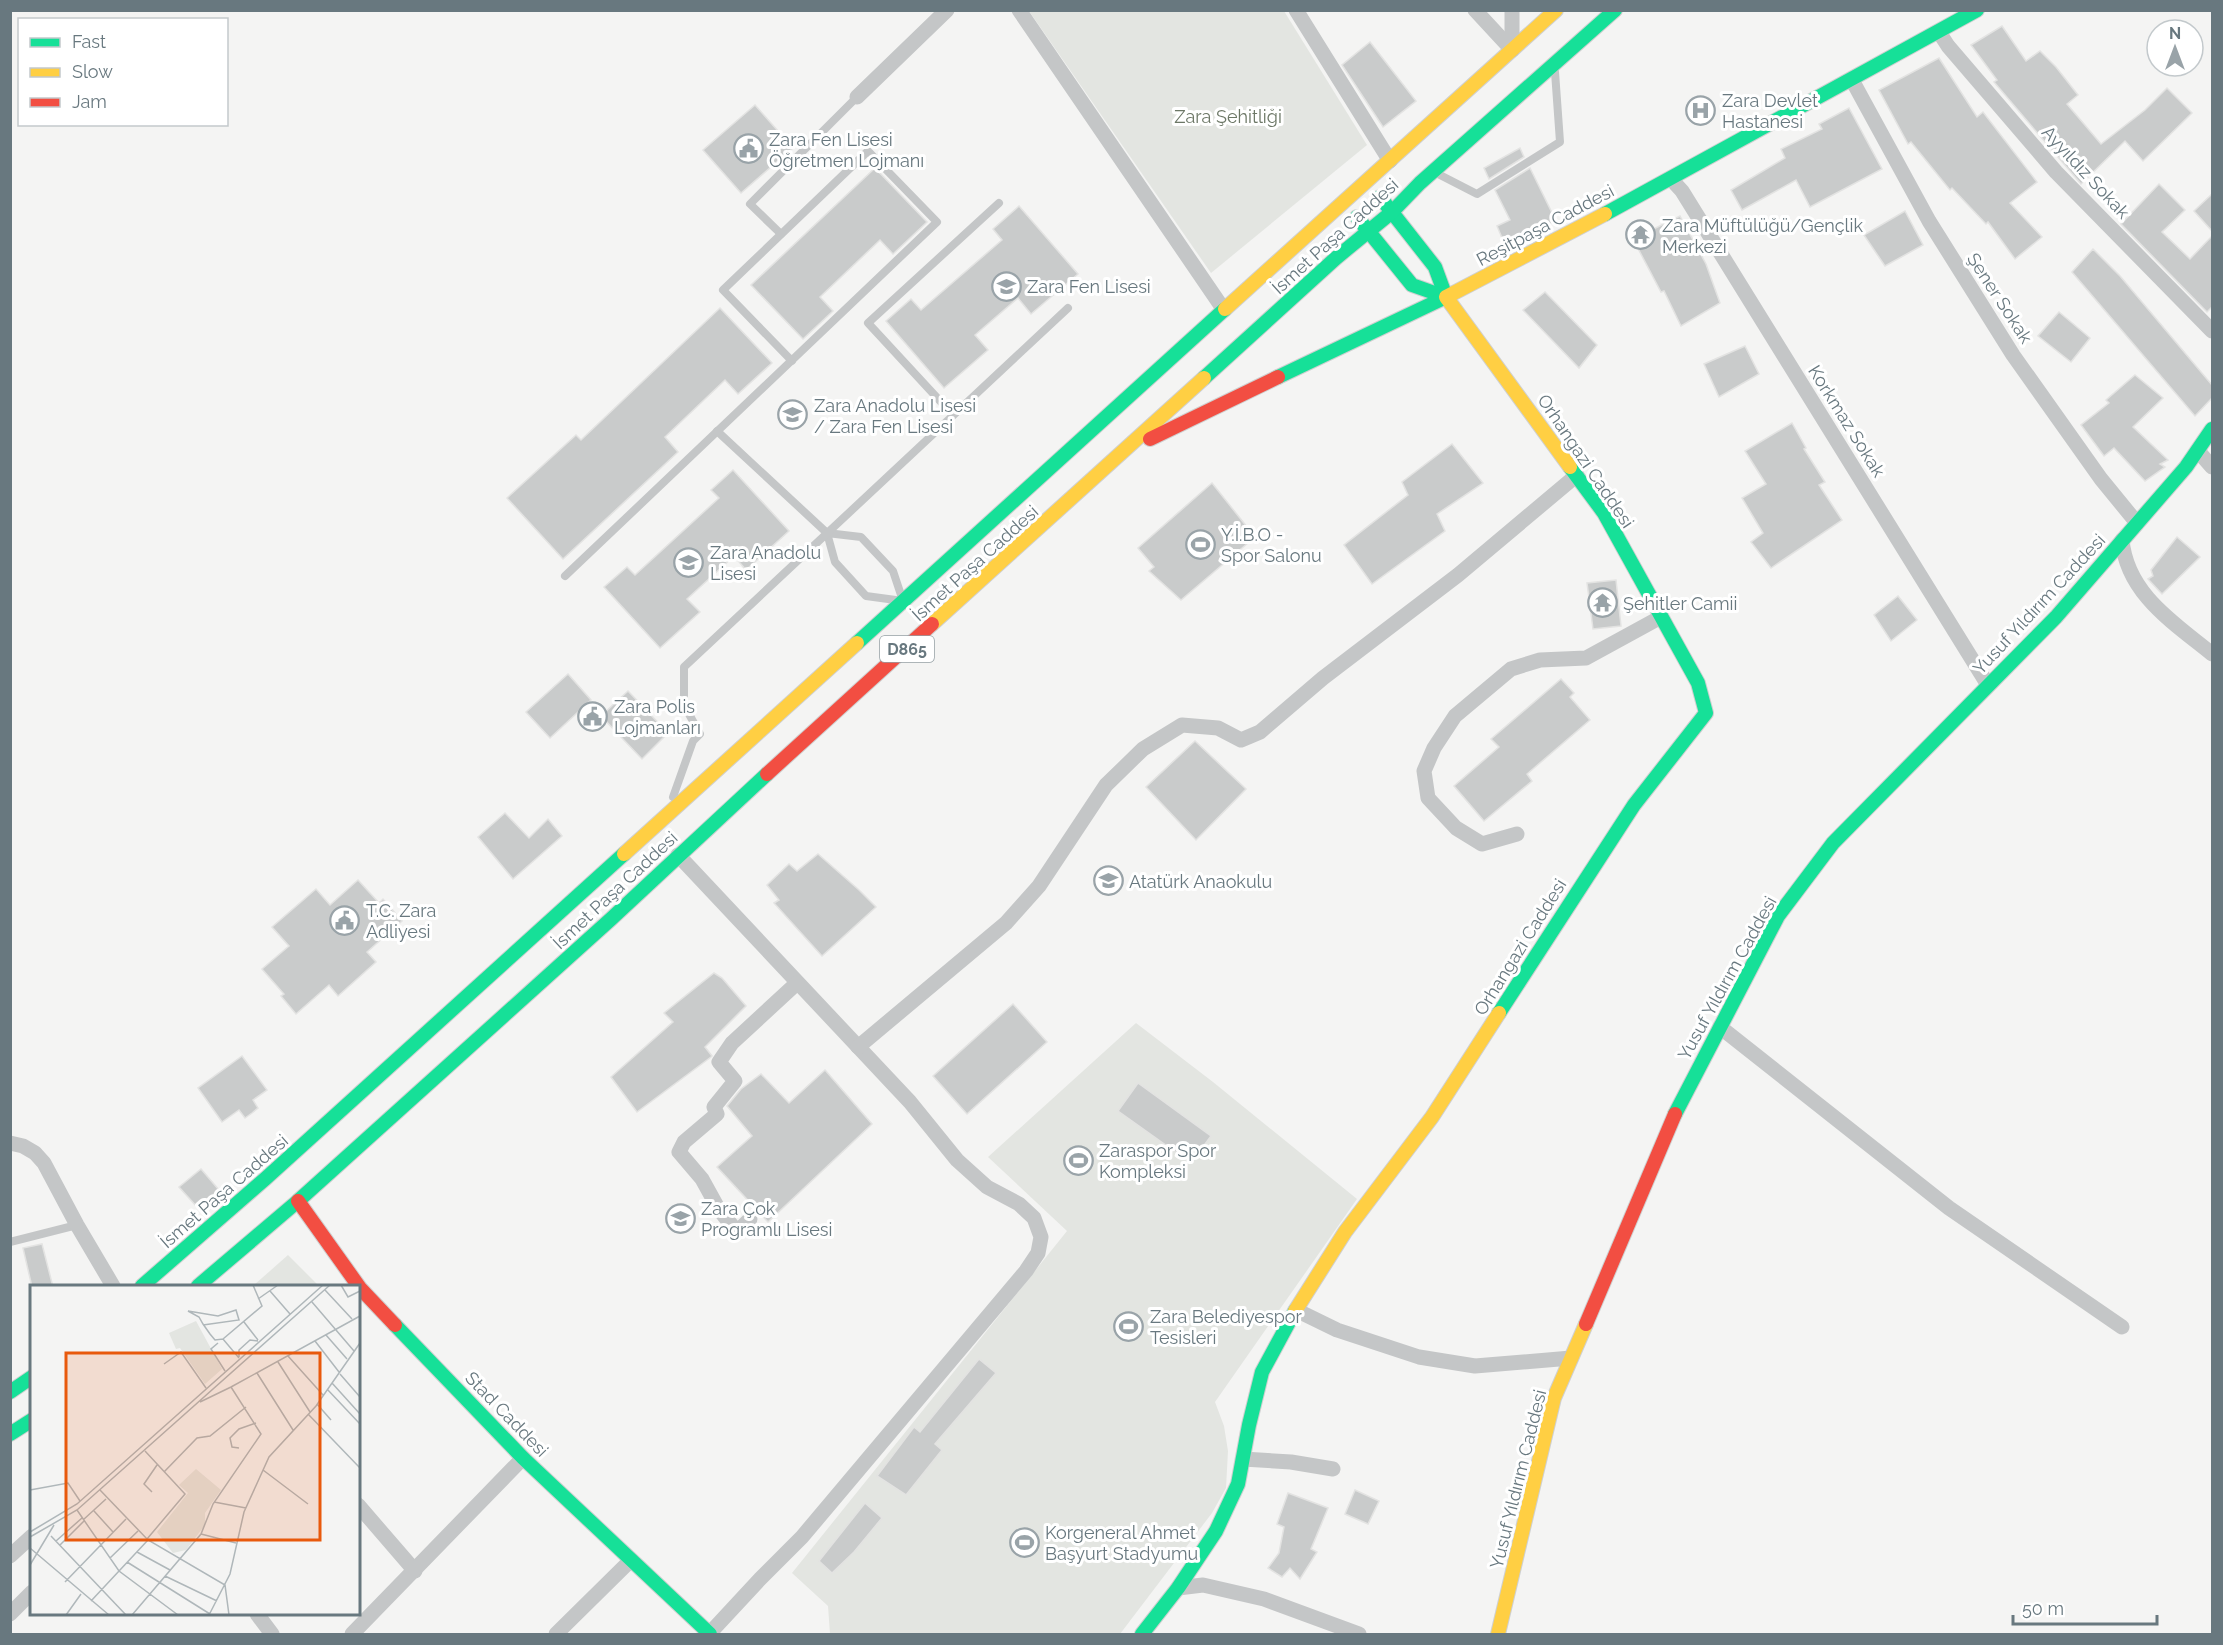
<svg xmlns="http://www.w3.org/2000/svg" width="2223" height="1645" font-family="Raleway,sans-serif">
<style>
.green{fill:#e3e5e1}
.building{fill:#c9cbcb;stroke:#e3e3e2;stroke-width:1.5}
.lines{fill:none;stroke-linecap:round;stroke-linejoin:round}
.fast-casing{stroke:#cfd0d0;stroke-width:16}
.slow-casing{stroke:#cfd0d0;stroke-width:16}
.jam-casing{stroke:#cfd0d0;stroke-width:16}
.lane{stroke:#c4c6c7;stroke-width:8}
.street{stroke:#c4c6c7;stroke-width:15}
.fast{stroke:#16e098;stroke-width:14}
.slow{stroke:#ffcf43;stroke-width:14}
.jam{stroke:#f24e42;stroke-width:14}
.labels{text-anchor:middle;dominant-baseline:central;stroke-width:6;stroke-linejoin:round;paint-order:stroke}
.shield{fill:#fff;stroke:#95a0a5;stroke-width:1.5}
.shield-label{font-size:16px;font-weight:bold;fill:#68787f}
.poi-label{font-size:18px;fill:#68787f;stroke:#fff;text-anchor:start}
.park-label{font-size:18px;fill:#6c7766;stroke:#fff}
.street-label{font-size:18px;fill:#68787f;stroke:#fff}
.inset-road{fill:none;stroke:#afb7ba;stroke-width:1.5}
.view{fill:#e8590c;fill-opacity:0.15;stroke:#e8590c;stroke-width:3}
.inset-edge{fill:none;stroke:#68787f;stroke-width:3}
</style>
<rect width="100%" height="100%" fill="#f4f4f3"/>
<g class="green">
<polygon points="1029,11 1284,11 1367,145 1211,273"/>
<polygon points="1136,1023 1213,1082 1357,1199 1215,1402 1224,1426 1228,1451 1226,1488 1212,1513 1120,1634 830,1634 828,1606 792,1573 1067,1231 988,1157"/>
<polygon points="288,1255 319,1286 253,1286"/>
</g>
<g class="building">
<polygon points="2002,26 2026,61 2040,51 2056,67 2078,95 2067,104 2101,144 2145,110 2167,88 2192,113 2143,161 2125,141 2081,184 1994,82 1997,80 1971,45"/>
<polygon points="1370,42 1416,101 1383,127 1342,65"/>
<polygon points="1939,58 1977,117 1983,112 2037,182 2010,203 2042,237 2015,259 1988,222 1986,224 1952,188 1950,190 1911,142 1908,144 1879,90"/>
<polygon points="755,105 793,148 741,193 703,150"/>
<polygon points="1849,108 1882,169 1810,207 1796,180 1742,210 1731,190 1785,158 1781,149 1822,129 1819,124"/>
<polygon points="1520,148 1524,157 1489,179 1484,168"/>
<polygon points="875,168 927,222 893,254 880,240 820,297 833,311 803,339 751,285"/>
<polygon points="1530,168 1556,221 1505,245 1497,226 1510,220 1495,190"/>
<polygon points="2159,184 2185,210 2162,232 2190,259 2212,236 2212,307 2207,312 2121,224"/>
<polygon points="2212,194 2212,231 2194,211"/>
<polygon points="1019,206 1078,274 1031,314 1018,298 975,335 988,350 944,388 886,321 911,299 921,310 1002,240 993,229"/>
<polygon points="1905,211 1923,245 1885,266 1864,235"/>
<polygon points="1680,216 1706,264 1720,303 1681,326 1664,291 1661,292 1633,239"/>
<polygon points="2093,249 2120,276 2212,385 2212,398 2195,416 2072,272"/>
<polygon points="1545,292 1597,345 1579,368 1523,310"/>
<polygon points="720,308 772,363 738,394 725,380 665,437 678,452 563,559 507,498 576,435 581,440"/>
<polygon points="2059,312 2090,338 2071,362 2038,336"/>
<polygon points="1745,346 1759,374 1719,397 1704,364"/>
<polygon points="2135,375 2163,398 2133,427 2168,460 2160,464 2165,467 2145,481 2114,448 2104,456 2081,425 2109,403 2106,400"/>
<polygon points="1792,423 1806,448 1804,449 1825,482 1819,485 1842,520 1771,568 1751,542 1763,533 1742,498 1766,484 1745,451"/>
<polygon points="1452,444 1483,483 1437,514 1445,531 1372,584 1344,545 1408,495 1402,482"/>
<polygon points="733,470 789,531 746,570 734,556 687,599 700,612 660,648 604,587 627,567 635,575 719,498 711,490"/>
<polygon points="1212,483 1255,537 1181,600 1149,571 1154,567 1138,548"/>
<polygon points="2177,537 2200,557 2162,594 2148,579 2153,576 2151,570"/>
<polygon points="1616,580 1621,626 1593,629 1587,583"/>
<polygon points="1898,596 1917,620 1891,641 1874,615"/>
<polygon points="568,674 591,700 550,738 526,712"/>
<polygon points="1561,679 1574,693 1570,697 1590,720 1527,774 1532,781 1484,821 1454,786 1499,747 1491,739"/>
<polygon points="628,691 668,733 642,759 601,716"/>
<polygon points="1195,741 1246,789 1196,840 1146,787"/>
<polygon points="505,813 529,838 548,819 562,836 513,879 478,837"/>
<polygon points="818,854 859,890 876,907 822,956 774,903 779,900 767,885 789,864 797,871"/>
<polygon points="358,880 379,903 383,899 402,921 367,952 376,962 338,996 329,985 296,1014 281,996 284,994 262,969 289,946 272,927 316,889 330,905"/>
<polygon points="714,973 722,978 746,1006 705,1047 712,1056 711,1057 637,1112 611,1077 673,1022 664,1013"/>
<polygon points="1013,1004 1047,1042 967,1114 933,1076"/>
<polygon points="242,1056 267,1090 253,1100 258,1108 252,1113 245,1118 239,1110 222,1122 198,1088"/>
<polygon points="825,1070 872,1124 768,1222 717,1167 752,1136 727,1106 741,1089 761,1074 789,1103"/>
<polygon points="1138,1083 1211,1136 1191,1163 1118,1111"/>
<polygon points="201,1169 219,1190 198,1208 179,1187"/>
<polygon points="42,1244 53,1287 32,1287 23,1248"/>
<polygon points="979,1359 996,1373 935,1444 942,1450 906,1495 877,1476 914,1427 920,1432"/>
<polygon points="1355,1490 1379,1501 1368,1524 1345,1514"/>
<polygon points="1288,1493 1328,1508 1311,1549 1317,1552 1300,1579 1290,1568 1282,1577 1268,1568 1279,1553 1284,1527 1277,1524"/>
<polygon points="865,1503 882,1518 854,1552 832,1573 819,1561"/>
</g>
<g class="lines">
<defs>
<g id="fast">
<polyline points="1380,197 1435,267 1446,297"/>
<polyline points="1605,214 1977,10"/>
<polyline points="1357,217 1412,285 1446,297"/>
<polyline points="1278,377 1446,297"/>
<polyline points="1204,378 1336,258 1392,212 1420,183 1615,10"/>
<polyline points="857,643 1225,309"/>
<polyline points="1499,1013 1634,805 1706,713 1698,683 1604,513 1570,467"/>
<polyline points="1675,1114 1778,916 1833,843 2056,617 2186,467 2212,429"/>
<polyline points="142,1286 265,1179 624,854"/>
<polyline points="198,1286 298,1201 611,919 767,774"/>
<polyline points="395,1325 523,1458 710,1634"/>
<polyline points="10,1392 32,1377"/>
<polyline points="10,1434 32,1420"/>
<polyline points="1142,1634 1178,1588 1216,1531 1238,1484 1249,1425 1262,1372 1295,1311"/>
</g>
<g id="slow">
<polyline points="1225,309 1556,10"/>
<polyline points="1570,467 1446,297 1605,214"/>
<polyline points="932,624 1204,378"/>
<polyline points="624,854 857,643"/>
<polyline points="1295,1311 1345,1232 1432,1117 1499,1013"/>
<polyline points="1498,1634 1554,1398 1586,1324"/>
</g>
<g id="jam">
<polyline points="1150,439 1278,377"/>
<polyline points="767,774 932,624"/>
<polyline points="298,1201 360,1288 395,1325"/>
<polyline points="1586,1324 1675,1114"/>
</g>
</defs>
<use href="#fast" class="fast-casing"/>
<use href="#slow" class="slow-casing"/>
<use href="#jam" class="jam-casing"/>
<g class="lane">
<polyline points="1440,175 1477,194 1560,142 1555,72"/>
<polyline points="781,234 750,204 857,97"/>
<polyline points="953,415 868,323 999,203"/>
<polyline points="717,431 827,533"/>
<polygon points="827,533 861,537 893,571 903,601 866,596 835,562"/>
<path d="M565 576C689 458 813 341 937 222L868 151 723 290 792 361"/>
<polyline points="673,797 693,741 700,734 684,705 684,667 1068,308"/>
<polyline points="10,1242 77,1225"/>
</g>
<g class="street">
<polyline points="1019,10 1224,310"/>
<polyline points="1296,10 1390,161"/>
<polyline points="1475,10 1512,50"/>
<polyline points="1512,10 1512,50"/>
<polyline points="1939,32 1948,46 2056,172 2212,331"/>
<polyline points="1852,80 1929,221 2013,355 2101,479 2137,523"/>
<polyline points="857,97 947,10"/>
<polyline points="1671,179 1682,191 1988,685"/>
<polyline points="2198,451 2212,467"/>
<path d="M2122 540C2127 594 2174 623 2212 654"/>
<polyline points="1517,834 1482,844 1456,828 1428,798 1424,771 1434,748 1455,716 1511,669 1540,660 1586,658 1661,617"/>
<polyline points="678,855 910,1102 957,1160 987,1187 1019,1204 1034,1218 1041,1237 1038,1253 1026,1271 802,1537 760,1579 709,1634"/>
<polyline points="1720,1027 1949,1208 2122,1327"/>
<polyline points="858,1047 1006,923 1039,886 1106,785 1143,749 1182,725 1218,728 1241,740 1260,732 1323,678 1458,575 1577,475"/>
<polyline points="10,1143 23,1146 35,1153 44,1163 77,1225 113,1286"/>
<polyline points="750,1219 737,1232 718,1208 702,1179 679,1152 684,1142 717,1114 714,1107 735,1081 719,1062 732,1043 797,983"/>
<polyline points="1296,1310 1337,1330 1419,1357 1475,1366 1571,1358"/>
<polyline points="1243,1459 1291,1462 1333,1469"/>
<polyline points="358,1505 415,1571"/>
<polyline points="10,1556 32,1536"/>
<polyline points="1178,1588 1203,1585 1264,1599 1359,1634"/>
<polyline points="10,1614 32,1592"/>
<polyline points="257,1614 272,1634"/>
<polyline points="352,1634 523,1458"/>
<polyline points="556,1634 631,1560"/>
</g>
<use href="#fast" class="fast"/>
<use href="#slow" class="slow"/>
<use href="#jam" class="jam"/>
</g>
<defs>
<symbol id="hospital-ring" viewBox="-11 -11 22 22"><circle r="9.5" fill="#fff" stroke="#99a3a8" stroke-width="1.5"/><path d="M-5-5h3v3.5h4V-5h3V5h-3V1.5h-4V5h-3Z" fill="#99a3a8"/></symbol>
<symbol id="civic-ring" viewBox="-11 -11 22 22"><circle r="9.5" fill="#fff" stroke="#99a3a8" stroke-width="1.5"/><path d="M-.6-6.5H3V-4.5H.6V-3L4-1V1h2V6H-6V1h2V-1L-.6-3ZM-1.2 2.5V6h2.4V2.5Z" fill="#99a3a8"/></symbol>
<symbol id="temple-ring" viewBox="-11 -11 22 22"><circle r="9.5" fill="#fff" stroke="#99a3a8" stroke-width="1.5"/><path d="M0-6L5-2H3V0L6.5 2.5H4V6H1.5V3h-3V6H-4V2.5H-6.5L-3 0V-2H-5Z" fill="#99a3a8"/></symbol>
<symbol id="school-ring" viewBox="-11 -11 22 22"><circle r="9.5" fill="#fff" stroke="#99a3a8" stroke-width="1.5"/><path d="M0-5L7-2L0 1L-7-2ZM-4 1L0 2.5L4 1V4Q0 6-4 4Z" fill="#99a3a8"/></symbol>
<symbol id="stadium-ring" viewBox="-11 -11 22 22"><circle r="9.5" fill="#fff" stroke="#99a3a8" stroke-width="1.5"/><path d="M0-5a6.5 5 0 1 0 0 10a6.5 5 0 1 0 0-10ZM-3.5-1.8h7v3.6h-7Z" fill="#99a3a8"/></symbol>
</defs>
<g fill-rule="evenodd">
<use href="#hospital-ring" x="1684" y="94" width="33" height="33"/>
<use href="#civic-ring" x="732" y="132" width="33" height="33"/>
<use href="#temple-ring" x="1624" y="218" width="33" height="33"/>
<use href="#school-ring" x="990" y="270" width="33" height="33"/>
<use href="#school-ring" x="776" y="398" width="33" height="33"/>
<use href="#stadium-ring" x="1184" y="528" width="33" height="33"/>
<use href="#school-ring" x="672" y="546" width="33" height="33"/>
<use href="#temple-ring" x="1586" y="586" width="33" height="33"/>
<use href="#civic-ring" x="576" y="700" width="33" height="33"/>
<use href="#school-ring" x="1092" y="864" width="33" height="33"/>
<use href="#civic-ring" x="328" y="904" width="33" height="33"/>
<use href="#stadium-ring" x="1062" y="1144" width="33" height="33"/>
<use href="#school-ring" x="664" y="1202" width="33" height="33"/>
<use href="#stadium-ring" x="1112" y="1310" width="33" height="33"/>
<use href="#stadium-ring" x="1008" y="1526" width="33" height="33"/>
</g>
<g class="labels">
<rect class="shield" x="880" y="636" width="54" height="26" rx="4.5"/>
<g class="shield-label">
<text x="907" y="649">D865</text>
</g>
<g class="poi-label">
<text x="1722" y="100">Zara Devlet<tspan x="1722" dy="21">Hastanesi</tspan></text>
<text x="769" y="139">Zara Fen Lisesi<tspan x="769" dy="21">Öğretmen Lojmanı</tspan></text>
<text x="1662" y="225">Zara Müftülüğü/Gençlik<tspan x="1662" dy="21">Merkezi</tspan></text>
<text x="1027" y="286">Zara Fen Lisesi</text>
<text x="814" y="405">Zara Anadolu Lisesi<tspan x="814" dy="21">/ Zara Fen Lisesi</tspan></text>
<text x="1221" y="534">Y.İ.B.O -<tspan x="1221" dy="21">Spor Salonu</tspan></text>
<text x="710" y="552">Zara Anadolu<tspan x="710" dy="21">Lisesi</tspan></text>
<text x="1623" y="603">Şehitler Camii</text>
<text x="614" y="706">Zara Polis<tspan x="614" dy="21">Lojmanları</tspan></text>
<text x="1129" y="881">Atatürk Anaokulu</text>
<text x="366" y="910">T.C. Zara<tspan x="366" dy="21">Adliyesi</tspan></text>
<text x="1099" y="1150">Zaraspor Spor<tspan x="1099" dy="21">Kompleksi</tspan></text>
<text x="701" y="1208">Zara Çok<tspan x="701" dy="21">Programlı Lisesi</tspan></text>
<text x="1150" y="1316">Zara Belediyespor<tspan x="1150" dy="21">Tesisleri</tspan></text>
<text x="1045" y="1532">Korgeneral Ahmet<tspan x="1045" dy="21">Başyurt Stadyumu</tspan></text>
</g>
<g class="park-label">
<text x="1228" y="116">Zara Şehitliği</text>
</g>
<g class="street-label">
<text transform="translate(2086 172) rotate(47)">Ayyıldız Sokak</text>
<text transform="translate(1545 225) rotate(-28)">Reşitpaşa Caddesi</text>
<text transform="translate(1335 236) rotate(-42)">İsmet Paşa Caddesi</text>
<text transform="translate(2000 298) rotate(57)">Şener Sokak</text>
<text transform="translate(1847 421) rotate(58)">Korkmaz Sokak</text>
<text transform="translate(1586 461) rotate(56)">Orhangazi Caddesi</text>
<text transform="translate(975 563) rotate(-42)">İsmet Paşa Caddesi</text>
<text transform="translate(2039 604) rotate(-47)">Yusuf Yıldırım Caddesi</text>
<text transform="translate(615 890) rotate(-43)">İsmet Paşa Caddesi</text>
<text transform="translate(1520 947) rotate(-58)">Orhangazi Caddesi</text>
<text transform="translate(1727 978) rotate(-61)">Yusuf Yıldırım Caddesi</text>
<text transform="translate(224 1191) rotate(-41)">İsmet Paşa Caddesi</text>
<text transform="translate(507 1414) rotate(46)">Stad Caddesi</text>
<text transform="translate(1518 1479) rotate(-76)">Yusuf Yıldırım Caddesi</text>
</g>
</g>
<g transform="translate(30 1285)">
<rect width="330" height="330" fill="#f4f4f3"/>
<path d="M166 36 192 84 175 99 150 63 146 64 139 48ZM166 184 191 205 175 228V240L156 265 143 268 127 247 158 208 149 200Z" fill="#e3e5e1"/>
<path class="inset-road" d="M311 0 318 12 330 6M295 5 322 34M240 6 260 29M228 14 248 0M282 17 324 66M214 37 228 55M173 40 209 35 206 25 188 31 158 26 169 32 173 39 180 49 185 55 193 54 209 73M296 50 317 74M193 54 232 21 223 0M285 56 309 87M188 58 181 64 195 86M258 71 293 110M209 72V65L220 55 228 56M248 77 280 127M134 79 151 67 176 103M227 88 263 145M310 89 330 112M302 98 330 129M201 102 330 31M297 104 330 139M170 117 201 102M287 119 301 135M278 129 330 183M209 163 202 162 200 153 209 144 226 138M115 166 155 209 117 254M233 185 278 219M134 187 167 153 180 151 216 122M0 205 38 198 50 216M70 205 118 255 195 300 199 330M122 207 114 199 127 180M184 217 216 223M47 225 89 286 148 330M64 226 83 247M53 235 76 214M0 247 47 219 293 0M171 249 206 258M21 251 96 330M0 252 47 225 300 0M26 256 52 233M30 260 54 236M0 263 79 330M107 267 140 285M80 273 108 246M97 277 180 329M0 280 24 240M135 291 187 316M35 297 96 234M61 316 118 255M36 330 51 309M102 330 171 249 183 219 231 149 201 102M179 330 200 289 214 227 239 172 286 121 330 58"/>
<path class="view" d="M36 68H290V255H36Z"/>
<rect width="330" height="330" class="inset-edge"/>
</g>
<rect width="2223" height="1645" fill="none" stroke="#68787f" stroke-width="24"/>
<rect x="18" y="18" width="210" height="108" fill="#ffffff" stroke="#c3c9cc" stroke-width="1.5"/>
<rect x="30" y="38" width="30" height="9" fill="#16e098" stroke="#c3c9cc" stroke-width="1.5"/>
<text x="72" y="48" font-size="18" fill="#68787f">Fast</text>
<rect x="30" y="68" width="30" height="9" fill="#ffcf43" stroke="#c3c9cc" stroke-width="1.5"/>
<text x="72" y="78" font-size="18" fill="#68787f">Slow</text>
<rect x="30" y="98" width="30" height="9" fill="#f24e42" stroke="#c3c9cc" stroke-width="1.5"/>
<text x="72" y="108" font-size="18" fill="#68787f">Jam</text>
<g transform="translate(2175 48)"><circle r="28" fill="#ffffff" stroke="#c3c9cc" stroke-width="1.5"/>
<path d="M0-4.5L10 22L0 15L-10 22Z" fill="#99a3a8"/>
<text y="-9" font-size="16" font-weight="bold" text-anchor="middle" fill="#68787f">N</text>
</g>
<path d="M2013 1615v9h144v-9" fill="none" stroke="#68787f" stroke-width="3"/>
<text x="2022" y="1615" font-size="18" fill="#68787f" stroke="#ffffff" stroke-width="4.5" paint-order="stroke">50 m</text>
</svg>
